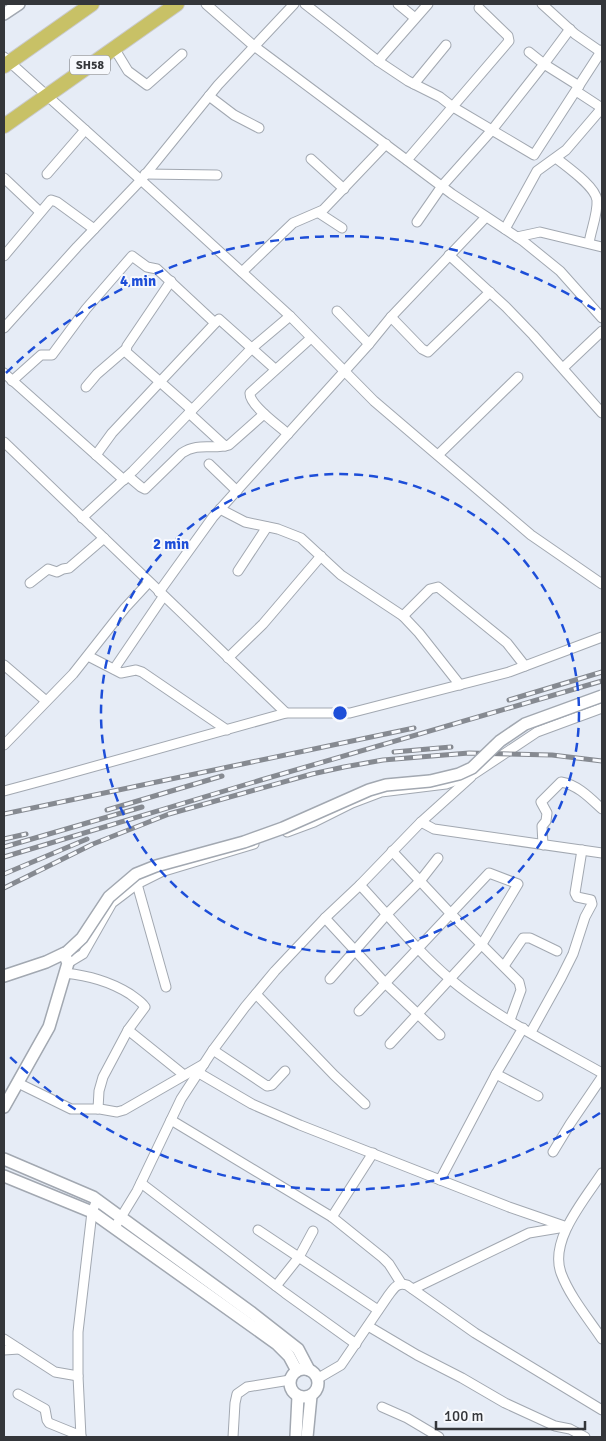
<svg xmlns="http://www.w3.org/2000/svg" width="606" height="1441" font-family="Signika,sans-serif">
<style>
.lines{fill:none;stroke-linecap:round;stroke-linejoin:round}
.minor-casing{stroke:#a2a8b1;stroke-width:11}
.tertiary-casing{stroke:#a2a8b1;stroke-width:14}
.primary-casing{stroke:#cacbcc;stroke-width:16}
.minor{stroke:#fff;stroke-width:9}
.tertiary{stroke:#fff;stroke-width:11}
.primary{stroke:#c8c166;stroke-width:14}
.rail-casing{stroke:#868a91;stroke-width:5}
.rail{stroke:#f7f9fd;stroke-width:3;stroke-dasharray:9;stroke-linecap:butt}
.tertiary-bridge-casing{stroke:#a2a8b1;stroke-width:14;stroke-linecap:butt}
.tertiary-bridge{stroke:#fff;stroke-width:11}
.ring{fill:none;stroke:#1d4ed8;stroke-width:2.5;stroke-dasharray:9 6}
.labels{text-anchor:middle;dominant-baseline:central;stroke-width:4;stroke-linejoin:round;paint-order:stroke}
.shield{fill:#f7f9fd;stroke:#6e7074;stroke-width:1}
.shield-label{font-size:12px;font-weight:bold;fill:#34363a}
.centre{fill:#1d4ed8;stroke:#f7f9fd;stroke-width:2.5}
.ring-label{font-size:15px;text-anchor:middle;font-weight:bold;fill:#1d4ed8;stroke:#f7f9fd;stroke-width:4;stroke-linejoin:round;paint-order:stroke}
</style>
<rect width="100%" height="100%" fill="#e6ecf6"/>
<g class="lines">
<defs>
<g id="minor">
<polyline points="206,4 254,46 452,194 523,241 560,271 602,318"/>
<polyline points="305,4 378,61 408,81 440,97 453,107 534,155 602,50"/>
<polyline points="398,4 415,18"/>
<polyline points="542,4 575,34 601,52"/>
<polyline points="114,48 128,71 147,85 182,54"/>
<polyline points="529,52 544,64 570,29"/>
<polyline points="4,57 152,190 290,316 374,401 531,535 602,584"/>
<polyline points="378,61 428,4"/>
<polyline points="414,84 446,45"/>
<polyline points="576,91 602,108"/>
<polyline points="209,96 234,115 259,128"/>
<path d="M556 158C567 167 595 186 597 200 598 213 591 230 589 243"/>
<polyline points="311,159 344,189"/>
<polyline points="407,160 509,41 508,36 479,8"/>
<polyline points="47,174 85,130"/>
<polyline points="145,174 217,175"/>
<polyline points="4,178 40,212"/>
<polyline points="319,213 342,228"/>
<polyline points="417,222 442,186 492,130 544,64 579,86"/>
<polyline points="505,229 537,171 566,150 602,108"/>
<polyline points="517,237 540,232 602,247"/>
<polyline points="449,255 506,307 533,335 602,413"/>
<polyline points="4,256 51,200 57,202 94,229"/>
<polyline points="242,272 293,223 323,210 386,144"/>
<polyline points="171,281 127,346 126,352 192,410"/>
<polyline points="337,311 369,344"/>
<polyline points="391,317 422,349 428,352 490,292"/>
<polyline points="4,328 77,247 141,180 218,85 294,4"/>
<polyline points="563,368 602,331"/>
<polyline points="4,373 124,480"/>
<polyline points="12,381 41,355 52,355 86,309 132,256 147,267 157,269 215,323"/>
<polyline points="86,387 97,374 126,349"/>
<polyline points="189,413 225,446"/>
<path d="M288 434C278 425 249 405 250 393L311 338"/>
<polyline points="4,442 286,713"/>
<polyline points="96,455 112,433 219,319 275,369"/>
<polyline points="438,455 518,377"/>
<polyline points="209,464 237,491"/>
<path d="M128 476 141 487 145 489 182 453C199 442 212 450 229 445L264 414"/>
<polyline points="220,509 245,522 278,529 301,538 341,575 403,616 419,633 460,685"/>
<polyline points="82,518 133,471 252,348 290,316"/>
<polyline points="238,571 267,527"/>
<polyline points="30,583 48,569 57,572 63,569 69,568 104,538"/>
<polyline points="159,592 213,517 369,344 391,317 486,217"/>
<polyline points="403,616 430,589 438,587 507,643 525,666"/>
<polyline points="88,656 121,673 136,670 142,672 227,730"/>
<polyline points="228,658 263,624 321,556"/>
<polyline points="4,665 46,701"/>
<polyline points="114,669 163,597"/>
<polyline points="4,745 73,674 125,608 149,582"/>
<polyline points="4,791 60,776 286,713 350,713 509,672 602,637"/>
<polyline points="421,822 434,829 602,853"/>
<polyline points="287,832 314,822 352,803 381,792 446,784 474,774 537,732 602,708"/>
<path d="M543 845 542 826 546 821 547 813 541 802 561 782C578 785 590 798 602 809"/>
<polyline points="392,851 451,914 519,982 521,990 510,1020"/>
<polyline points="137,884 166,987"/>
<path d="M360 885C389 916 417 951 450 979 495 1017 551 1044 602 1073"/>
<polyline points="325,918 385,983 440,1035"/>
<polyline points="68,963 83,954 112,903 137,884 161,872 254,844"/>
<polyline points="504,966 523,938 530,938 557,951"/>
<path d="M65 973C89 976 109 981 130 994 135 998 141 1001 145 1007L128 1030 103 1077 99 1091 98 1109"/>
<polyline points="330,979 387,914 420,881 438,858"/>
<polyline points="256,994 334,1075 365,1104"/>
<polyline points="359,1011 489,873 518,884 482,944 390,1044"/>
<polyline points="128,1030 184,1075"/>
<polyline points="531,1032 561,978 573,954 585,917 592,904 591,900 577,897 575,893 582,850"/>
<polyline points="213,1050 267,1086 272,1085 285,1071"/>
<polyline points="199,1073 252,1104 300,1125 509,1207 567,1227"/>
<polyline points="496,1074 538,1096"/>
<polyline points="18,1083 71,1109 100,1109 117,1112 124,1110 204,1064"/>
<polyline points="171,1120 332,1217 383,1258 389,1264 401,1283"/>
<polyline points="553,1152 570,1124 602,1077"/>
<path d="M602 1173C585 1199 549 1240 561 1273 570 1297 588 1318 602 1339"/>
<polyline points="440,1180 496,1074 523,1028"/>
<polyline points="141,1183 285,1293 356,1344"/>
<polyline points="332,1217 373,1153"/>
<polyline points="115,1227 137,1191 181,1099 213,1050 245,1007 275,971 325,918 360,885 421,822 471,777"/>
<polyline points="258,1230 378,1310"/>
<polyline points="276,1286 299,1257 313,1231"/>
<polyline points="413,1289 529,1233 565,1227"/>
<polyline points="368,1326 417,1355 462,1378 505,1403 555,1426 570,1429 585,1437"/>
<polyline points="4,1339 55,1372 78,1376"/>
<polyline points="4,1350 19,1349"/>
<path d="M317 1379 341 1365 388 1296C394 1288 397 1282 407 1285L475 1333 602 1410"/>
<polyline points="18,1394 45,1409 47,1420 49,1423 81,1436"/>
<polyline points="382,1407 407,1418 439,1437"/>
<polyline points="81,1437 78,1376 78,1332 92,1212 97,1200"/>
<polyline points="233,1437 235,1403 237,1394 247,1387 290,1380"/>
</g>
<g id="tertiary">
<polyline points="4,14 19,4"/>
<polyline points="4,976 46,962 67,952"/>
<polyline points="4,1107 49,1027 68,963 64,954"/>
<polyline points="4,1159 93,1197 252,1313 298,1349 309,1370"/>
<polyline points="4,1176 92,1212 277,1344 289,1356 297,1371"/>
<circle cx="304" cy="1383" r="14"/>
<polyline points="296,1437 298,1396"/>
<polyline points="307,1437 311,1396"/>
</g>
<g id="primary">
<polyline points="4,66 92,4"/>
<polyline points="4,126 177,4"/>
</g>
</defs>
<use href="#minor" class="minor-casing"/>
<use href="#tertiary" class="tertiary-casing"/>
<use href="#primary" class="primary-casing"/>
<use href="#minor" class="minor"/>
<use href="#tertiary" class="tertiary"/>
<use href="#primary" class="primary"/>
<defs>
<g id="rail">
<polyline points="509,700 602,672"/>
<polyline points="394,752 451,747"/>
<polyline points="107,810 222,776"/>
<polyline points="4,814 414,728"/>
<polyline points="4,839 26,834"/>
<polyline points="4,847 142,807"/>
<polyline points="4,857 261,780 602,681"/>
<polyline points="4,874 87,839"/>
<polyline points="4,888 93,844 169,814 312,774 344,767 383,760 469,753 552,755 602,761"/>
</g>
</defs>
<use href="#rail" class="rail-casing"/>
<use href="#rail" class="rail"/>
<defs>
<polyline id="tertiary-bridge" points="67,952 82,938 109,897 136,874 156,866 244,842 283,828 369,790 386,785 430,781 459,774 472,768 500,741 525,724 602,696"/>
</defs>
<use href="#tertiary-bridge" class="tertiary-bridge-casing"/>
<use href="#tertiary-bridge" class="tertiary-bridge"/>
</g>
<g class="ring">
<circle cx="340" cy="713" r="239"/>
<path d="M600 1113A477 477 0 0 1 6 1053M6 373A477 477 0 0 1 600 313"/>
</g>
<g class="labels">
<rect class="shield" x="70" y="55.5" width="40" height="19" rx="4"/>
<g class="shield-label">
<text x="90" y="65">SH58</text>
</g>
</g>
<circle cx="340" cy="713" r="8" class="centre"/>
<g class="ring-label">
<text x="138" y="286">4 min</text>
<text x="171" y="549">2 min</text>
</g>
<rect width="606" height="1441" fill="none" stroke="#34363a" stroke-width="10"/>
<path d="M436 1421v8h149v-8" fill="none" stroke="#34363a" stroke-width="2.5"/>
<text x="444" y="1421" font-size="15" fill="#34363a" stroke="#f7f9fd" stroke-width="4" paint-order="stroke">100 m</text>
</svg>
